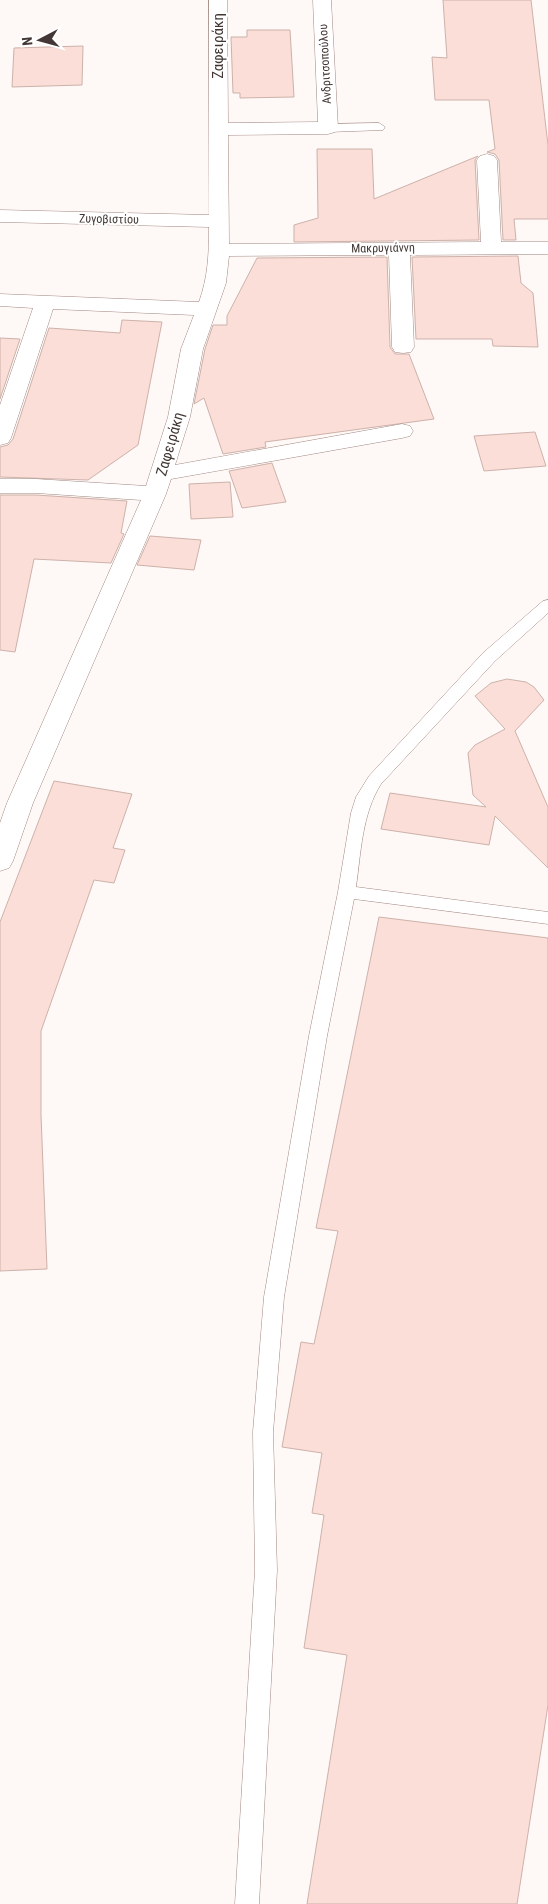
<svg xmlns="http://www.w3.org/2000/svg" width="548" height="1904" font-family="'Roboto Condensed',sans-serif">
<style>
.building{fill:#faded7;stroke:#cdb2aa}
.lines{fill:none;stroke-linecap:round;stroke-linejoin:round}
.service-casing{stroke:#a28881;stroke-width:1}
.minor-casing{stroke:#a28881;stroke-width:1}
.service{fill:#fff;fill-rule:evenodd}
.minor{fill:#fff;fill-rule:evenodd}
.labels{text-anchor:middle;dominant-baseline:central;stroke-width:4;stroke-linejoin:round;paint-order:stroke}
.far-street-label{font-size:12px;fill:#423734;stroke:#fff}
.street-label{font-size:15px;fill:#423734;stroke:#fff}
</style>
<rect width="100%" height="100%" fill="#fef8f7"/>
<g class="building">
<polygon points="443,0 531,0 548,145 548,219 514,219 516,240 503,240 499,160 495,154 487,152 495,149 489,100 435,100 432,57 447,58"/>
<polygon points="247,30 290,30 294,97 240,98 240,93 233,93 231,37 247,37"/>
<polygon points="83,46 82,85 12,87 14,48"/>
<polygon points="317,149 372,149 374,199 478,156 475,160 479,240 294,242 294,225 318,218"/>
<polygon points="518,256 521,283 533,293 538,347 493,346 492,339 416,339 412,257"/>
<polygon points="387,257 390,347 395,354 409,354 434,419 265,442 266,447 223,454 204,398 194,404 205,349 213,325 227,325 227,316 257,258"/>
<polygon points="122,320 162,322 138,445 88,480 0,477 0,447 8,445 13,439 49,328 120,333"/>
<polygon points="0,338 20,339 0,399"/>
<polygon points="535,432 546,466 484,471 474,436"/>
<polygon points="272,463 286,502 242,508 229,471"/>
<polygon points="230,482 233,517 191,519 189,484"/>
<polygon points="0,495 36,495 127,501 121,533 124,534 111,563 34,559 15,652 0,650"/>
<polygon points="150,536 201,540 194,570 137,565"/>
<polygon points="507,679 526,682 534,687 544,700 515,731 548,807 548,868 495,816 489,845 381,829 390,793 486,807 473,795 468,753 475,745 505,729 475,696 491,683"/>
<polygon points="54,781 132,794 113,848 125,850 114,883 94,880 41,1031 41,1115 47,1269 0,1271 0,922"/>
<polygon points="379,917 548,938 548,1705 517,1904 307,1904 347,1655 304,1648 324,1515 312,1513 322,1453 282,1447 301,1342 314,1344 338,1231 316,1228"/>
</g>
<g class="lines">
<defs>
<g id="service">
<polygon points="379,123 385,127 383,130 328,132 322,128 328,124"/>
<path d="M548 600V613L495 661 381 784C362 814 361 852 356 887L548 912V924L354 899 327 1036 284 1297 273 1432 277 1570 259 1904H235L255 1570 253 1432 264 1297 309 1036 338 892 351 813 356 797 369 776 483 653 543 601Z"/>
</g>
<path id="minor" d="M209 0H227L228 123 318 122 313 0H331L338 128 335 132 328 134 228 135 229 244 481 242 477 160 480 156 487 154 494 156 497 160 501 242H548V254L410 255 414 347 411 352 403 353 395 352 392 347 389 255 229 256 226 283 203 349 190 417 175 465 402 424 410 426 413 431 410 436 402 438 171 479 166 494 33 803 13 861 9 868 0 871V823L7 803 141 500 36 493H0V479H36L146 486 168 417 181 349 194 315 53 309 11 438 8 443 0 445V405L33 308 0 306V294L199 302C208 277 209 254 209 227L0 222V210L209 215Z"/>
</defs>
<use href="#service" class="service-casing"/>
<use href="#minor" class="minor-casing"/>
<use href="#service" class="service"/>
<use href="#minor" class="minor"/>
</g>
<g class="labels">
<g class="far-street-label">
<text transform="translate(325 64) rotate(-93)">Ανδριτσοπούλου</text>
<text transform="translate(109 219) rotate(1)">Ζυγοβιστίου</text>
<text transform="translate(383 248) rotate(-1)">Μακρυγιάννη</text>
</g>
<g class="street-label">
<text transform="translate(218 46) rotate(-90)">Ζαφειράκη</text>
<text transform="translate(170 444) rotate(-74)">Ζαφειράκη</text>
</g>
</g>
<g transform="translate(40 40) rotate(264)" stroke="#ffffff" stroke-width="4" paint-order="stroke">
<path d="M0-4L9 19L0 12L-9 19Z" fill="#423734"/>
<text y="-8" font-size="14" font-weight="bold" text-anchor="middle" fill="#423734">N</text>
</g>
</svg>
